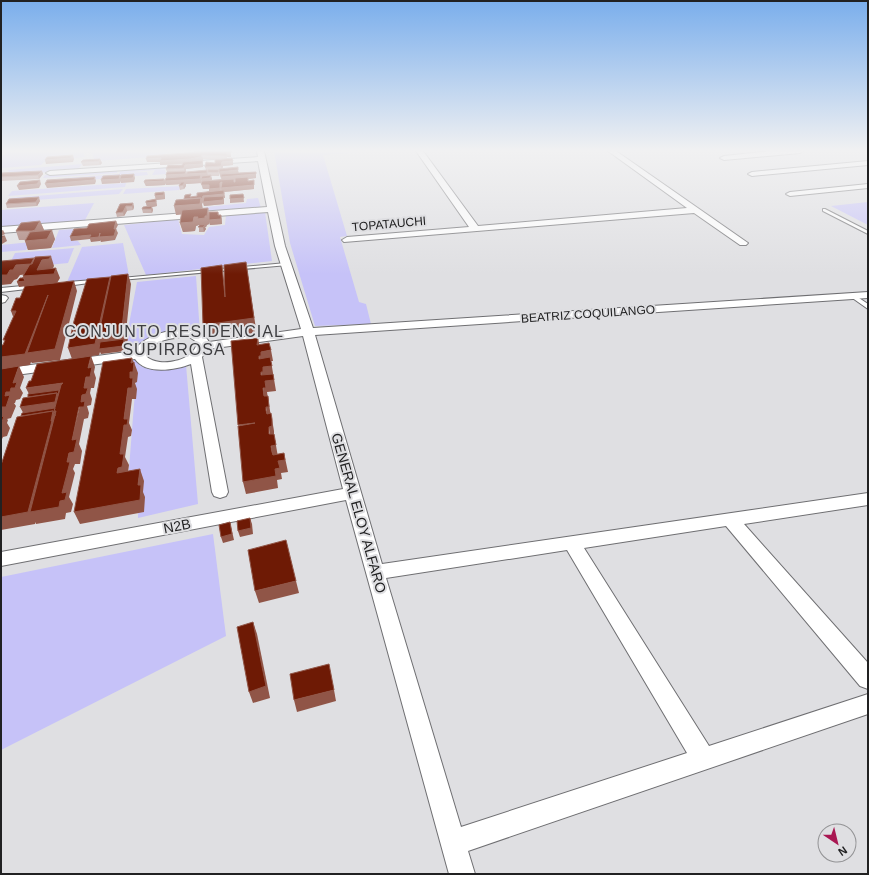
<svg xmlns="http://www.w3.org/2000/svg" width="869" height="875" font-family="Helvetica,sans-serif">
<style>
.green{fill:#c6c2f8}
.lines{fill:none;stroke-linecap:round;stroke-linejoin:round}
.service-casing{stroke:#6f6f72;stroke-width:2}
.minor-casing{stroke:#6f6f72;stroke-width:2}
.service{fill:#fff;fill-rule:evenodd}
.minor{fill:#fff;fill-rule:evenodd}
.wall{fill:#a67c74;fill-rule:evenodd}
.shaded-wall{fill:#905547}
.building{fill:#6e1a05;stroke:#905547}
.labels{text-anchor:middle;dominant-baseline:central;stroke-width:4;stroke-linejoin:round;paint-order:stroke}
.far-street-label{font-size:12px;fill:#212122;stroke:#dfdfe2}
.street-label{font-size:14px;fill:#212122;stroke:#dfdfe2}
.quarter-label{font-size:16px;letter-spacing:1px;fill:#3e3e41;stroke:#dfdfe2}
</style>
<rect width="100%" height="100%" fill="#dfdfe2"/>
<g class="green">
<polygon points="12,151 83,151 85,157 44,162 41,165 1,168 1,156"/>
<polygon points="91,151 166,151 164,156 95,161"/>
<polygon points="274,151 377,151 323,155 347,236 340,237 359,302 366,304 371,324 315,326 290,243"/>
<polygon points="82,164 77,171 10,174 8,170"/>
<polygon points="169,166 167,169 160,170 165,170 166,174 152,175 155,170 122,173 147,172 148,175 63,182 64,178 119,174 121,170"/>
<polygon points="117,170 117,173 43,178 45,175"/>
<polygon points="126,183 125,187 8,196 12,191"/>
<polygon points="181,186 179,190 123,194 126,189"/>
<polygon points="123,189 119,194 7,202 10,198"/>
<polygon points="258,198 261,208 205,213 206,207 246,203 247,199"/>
<polygon points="868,202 868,225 831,206"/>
<polygon points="94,203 84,222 1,228 1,210"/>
<polygon points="265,212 272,261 146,275 124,225 178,219 182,234 204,235 209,227 225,225 226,215"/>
<polygon points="74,229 71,240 78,241 81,245 52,248 59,230"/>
<polygon points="31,242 26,250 1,252 1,245"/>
<polygon points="123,243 129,276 67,282 82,247"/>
<polygon points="74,248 68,263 7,269 15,253"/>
<path d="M196 276 200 333C179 328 146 330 135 352L121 354 125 345 137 282Z"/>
<path d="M135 358C140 376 173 368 186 365L198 504 138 518 139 479 128 481 136 379 127 359Z"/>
<polygon points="213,534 226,636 1,750 1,577"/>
</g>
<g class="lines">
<defs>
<g id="service">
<polygon points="823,209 825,209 868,231 868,234 823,211"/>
<polygon points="286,263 288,264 288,265 121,280 119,279 121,278"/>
<polygon points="94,280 96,281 96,282 67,286 64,284 67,282"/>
<polygon points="33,285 35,286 35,288 1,292 1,288"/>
<polygon points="853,294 868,304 868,309 851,297 850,296"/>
</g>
<g id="minor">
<path d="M257 151H264L285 246 313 328 868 292V298L315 335 382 564 868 493V505L744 524 868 663V689L860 686 726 526 584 548 709 746 868 694V714L468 851 475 874H449L346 500 1 566V552L343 489 303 336 208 349 202 357 228 492 226 496 220 498 214 496 212 492 191 364C175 370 146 375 135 359L1 377V369L134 351C145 332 197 319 209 342L301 329 275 246 268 212 1 233V227L267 207 258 161 50 175 46 173 50 171 258 157ZM184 337H189L197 342C195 361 160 368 147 357L148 349C158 340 171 338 184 337ZM567 550 687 753 461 827 386 578Z"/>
<polygon points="416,151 423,151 478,226 687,208 608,151 616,151 748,243 746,245 740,245 694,213 344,242 342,240 347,237 469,227"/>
<polygon points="772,151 803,151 800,153 724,160 720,158 724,156"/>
<polygon points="868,161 868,165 752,176 748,174 752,172"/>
<polygon points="868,184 868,188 790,196 786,194 790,192"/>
<polygon points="1,295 6,296 8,298 5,302 1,303"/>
</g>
</defs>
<use href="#service" class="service-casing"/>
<use href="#minor" class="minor-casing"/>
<use href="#service" class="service"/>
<use href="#minor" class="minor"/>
</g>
<g class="wall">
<path d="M194 151H231V157H227V159L232 158 233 165 223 166 222 169 239 173 256 172V178L248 179 249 181 254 184V189L224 192 225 198H224V204L204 206 203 202 202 204 203 208H208L209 215H218L222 219V224L210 225 209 222V224L207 225 206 227H205L206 229 204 232H199V225L196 226 195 231 183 232 180 223 182 214 176 215 184 199 191 197 197 196 209 191V189H203L201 184 202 179 201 183 186 184V186L184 189 180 190 179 186 180 184 166 185 165 183V185L146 186 144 182 164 179 165 181 166 178 167 172 166 169 182 165V164L160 165V162H147L194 153ZM203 159 215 160V163L205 167 206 170 187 174 186 171V169L203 167ZM219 170 221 179 212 180 211 176H219Z"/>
<polygon points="100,159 102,163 100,165 83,166 81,162"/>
<polygon points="42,171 43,174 39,179 1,181 1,173"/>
<polygon points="164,192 165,196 165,199 156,200 157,206 152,207 153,210 152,213 143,213 142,209 147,206 146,203 156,199 155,196"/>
<polygon points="40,201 37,206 7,208 6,204"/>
<polygon points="133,203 134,207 133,210 127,211 124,216 117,217 116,213 120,204"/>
<polygon points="40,221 44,230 43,231 55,239 51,248 28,250 25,240 19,240 16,231"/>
</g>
<g class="shaded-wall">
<polygon points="194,151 228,151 194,154"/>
<polygon points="227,153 231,153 231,157 227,157 227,160"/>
<polygon points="73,155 74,159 73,162 46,164 45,160"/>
<polygon points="202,155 203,159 202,161 191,163 160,165 160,162 147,162 146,159"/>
<polygon points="100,159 102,163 100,165 99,161"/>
<polygon points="203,160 203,167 186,169 185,172 184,168 185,165"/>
<polygon points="233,161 233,165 223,166 222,170 221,166 222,162"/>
<polygon points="207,170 208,177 201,177 202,179 210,178 211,175 212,179 211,182 202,183 202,179 201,183 186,184 186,186 184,189 183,185 184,184 166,185 165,183 165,185 146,186 144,182 164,181 164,179 165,181 200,179 200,177 188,178 187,175 186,178 167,179 166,175 185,174 186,171 187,174 207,173"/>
<polygon points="238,170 239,174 220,176 219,172"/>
<polygon points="42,171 43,174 39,179 38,175"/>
<polygon points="256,172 256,178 248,179 249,185 248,179 234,180 234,183 222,180 221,177"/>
<polygon points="134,174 135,178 134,182 121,183 120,181 120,183 102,184 101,180 120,175"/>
<polygon points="95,177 96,181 95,184 47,188 45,184"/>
<polygon points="40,180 41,184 39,188 19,190 17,186"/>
<polygon points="254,180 254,189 224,192 225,198 224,198 224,204 204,206 203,202 202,204 202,212 176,215 174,206 203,196 222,192 221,188"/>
<polygon points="222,182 222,186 221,187 220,192 209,193 209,189 203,189 202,185"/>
<polygon points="164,192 165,196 165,199 156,200 157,206 152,207 153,210 152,213 151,209 147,207 146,203 156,200 155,196"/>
<polygon points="243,194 244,202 230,203 230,199"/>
<polygon points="39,197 40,201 37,206 36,202"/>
<polygon points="133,203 134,207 133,210 132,206"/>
<polygon points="126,206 127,211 124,216 123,212"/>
<polygon points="208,208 209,216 218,215 218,212 219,216 221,215 222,224 210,225 209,222 209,224 207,225 206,227 205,227 206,229 204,232 203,227 199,227 199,225 196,226 195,231 183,232 180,223 194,217 205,216"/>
<polygon points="40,221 44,230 39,239 36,240 32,231"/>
<polygon points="116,221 118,225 116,229 118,233 115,240 101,242 100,240 100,241 91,242 90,239 71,241 70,237 100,233 114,229"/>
<polygon points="3,230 5,234 1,236 1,231"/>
<polygon points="52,230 55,239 51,248 28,250 25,241"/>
<polygon points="5,236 7,241 2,244 1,241 1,239"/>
<polygon points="51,256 54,266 53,268 56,268 60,278 57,283 19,287 17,282 25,281 23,276 29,274 20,275 17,279 14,280 11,284 1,285 1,275 10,270 16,265 34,258 38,267 37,270 42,260"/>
<polygon points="246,262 256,329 254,329 255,333 240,335 239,331 206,336 203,325"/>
<polygon points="128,274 131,284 126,332 128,338 127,344 125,344 125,351 101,354 100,352 99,355 72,359 68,348 110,277 113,286 122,328"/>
<polygon points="74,281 77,291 60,360 32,363 31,362 30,365 1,369 1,357 48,295"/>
<polygon points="11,311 16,311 15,322"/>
<polygon points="258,338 260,348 257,345"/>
<polygon points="271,350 273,361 271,361 276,391 267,392 268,399 264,396 263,383 261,372 261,367 259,356 261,352"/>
<polygon points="91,356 95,367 94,372 96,378 94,388 91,388 90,393 92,399 91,405 87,406 89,413 88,418 84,419 79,444 82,451 80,464 75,464 73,469 75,473 69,497 73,504 71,512 66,513 65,519 36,524 35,522 35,524 1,530 1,517 26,418 20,407 32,400 26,388 63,383 62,493 67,462 72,440"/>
<polygon points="132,358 134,364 134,362 138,373 137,382 135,383 137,389 136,399 132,399 129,423 132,430 131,436 128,437 125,457 129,465 127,479 117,473"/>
<polygon points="19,366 24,377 20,388 23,393 20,399 16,400 15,403 14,403 16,406 11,418 7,419 8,420 7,423 10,428 7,436 3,437 1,441 1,407 6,392 13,383"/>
<polygon points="268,396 271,418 268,419 266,407"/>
<polygon points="272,419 274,431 274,438 274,434 278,457 274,457 272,452 269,427"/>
<polygon points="284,453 288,472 281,473 282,479 277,480 278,488 246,494 243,482 275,469 278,461"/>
<polygon points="140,469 144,481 143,492 145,497 144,512 80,524 74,512 138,485"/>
<polygon points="250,518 252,524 253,534 240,537 238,531"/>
<polygon points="230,522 234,540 223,543 221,537"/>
<polygon points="296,581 299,593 259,603 255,591"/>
<polygon points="253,622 257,634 270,698 253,703 249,692"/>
<polygon points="334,690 336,701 297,712 294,700"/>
</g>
<g class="building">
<polygon points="212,151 231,151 231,153 227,153 227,156 202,155 201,157 190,159 160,161 161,158 146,159 147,156"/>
<polygon points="73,155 71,158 45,160 47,157"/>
<polygon points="232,158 233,161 222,162 221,166 205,167 206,162 215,163 215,160"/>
<polygon points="100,159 99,161 81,162 83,160"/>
<polygon points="203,160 202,164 185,165 184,168 166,169 168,165 182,165 183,162"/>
<polygon points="238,167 238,170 219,172 219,169"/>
<polygon points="207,170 207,173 187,174 187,172"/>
<polygon points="208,170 219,170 218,172 208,172"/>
<polygon points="42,171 38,175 1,177 1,173"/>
<polygon points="186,171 185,174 166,175 167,172"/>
<polygon points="256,172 256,174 221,177 221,174"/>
<polygon points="134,174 133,178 120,179 121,175"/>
<polygon points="120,175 119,179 101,180 103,176"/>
<polygon points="201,175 200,179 165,181 166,178"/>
<polygon points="211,175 210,178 201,179 202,176"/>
<polygon points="95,177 94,180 45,184 47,180"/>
<polygon points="248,177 248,181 254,180 254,185 221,188 222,182 220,183 220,188 209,189 209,185 202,185 201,184 202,181 234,179 234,182 235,182 235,178"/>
<polygon points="164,179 164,181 144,182 145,180"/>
<polygon points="40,180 37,184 17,186 20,182"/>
<polygon points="181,182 185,182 183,185 179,186"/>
<polygon points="224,190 224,194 203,196 201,200 201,198 184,199 185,195 191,194 190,197 197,196 197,193"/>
<polygon points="164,192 164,195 155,196 155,193"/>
<polygon points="243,194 244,198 230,199 230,195"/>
<polygon points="224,196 223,200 203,202 204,197"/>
<polygon points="39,197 36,202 6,204 9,199"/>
<polygon points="201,198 200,204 174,206 176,200"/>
<polygon points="156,199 156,202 146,203 146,201"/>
<polygon points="133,203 132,206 126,206 123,212 116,213 120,204"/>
<polygon points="152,206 151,209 142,209 143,207"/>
<polygon points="208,208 207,216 205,216 205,218 197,219 198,217 194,217 193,222 180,223 182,210"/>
<polygon points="209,212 218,212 218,215 221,215 221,219 209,220"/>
<polygon points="40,221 35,230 32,231 16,231 21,223"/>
<polygon points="116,221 114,229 116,229 114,236 99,237 100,233 99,237 89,238 91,235 70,237 74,229 87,228 89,224"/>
<polygon points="200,225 205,225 203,227 198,227"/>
<polygon points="52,230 47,239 25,241 30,232"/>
<polygon points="1,236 5,236 1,239"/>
<polygon points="51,256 49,259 42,260 37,270 56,268 54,274 23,276 30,264 32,264 35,257"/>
<polygon points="34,258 31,264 16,265 13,270 10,270 7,275 1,275 1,262 2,261"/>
<polygon points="246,262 254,318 203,325 201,268 222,265 225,297 224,265"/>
<polygon points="128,274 122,328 125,327 123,334 98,337 111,276"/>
<polygon points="23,277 25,281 17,282 20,278 23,278"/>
<polygon points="110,277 95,344 68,348 74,321 87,279"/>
<polygon points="74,281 55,349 27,353 48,295 25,354 1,357 1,345 3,345 5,340 3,340 16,311 11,311 16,298 20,298 25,286"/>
<polygon points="254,324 254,328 239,330 238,326"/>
<polygon points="258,338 257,345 269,343 271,350 261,352 261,356 259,356 259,359 270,357 272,366 263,367 263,372 261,372 261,375 273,374 274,380 265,381 266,388 263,388 264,396 268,396 269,407 266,407 266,410 267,414 271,413 272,419 272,426 269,427 269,434 274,434 276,445 271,446 272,452 273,455 284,453 285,460 278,461 280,468 275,469 276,476 243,482 238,426 255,423 238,425 231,341"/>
<polygon points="124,339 123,346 99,349 100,342"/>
<polygon points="91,356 88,368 92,367 90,377 86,377 84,388 88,388 86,394 82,395 81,402 85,401 84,407 79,407 73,436 72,440 77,439 74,452 69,453 67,462 70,462 62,493 67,492 65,500 60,501 59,507 30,512 56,411 54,411 61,385 63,383 26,388 29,381 31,381 37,364"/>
<polygon points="132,358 131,363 134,362 133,372 130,372 130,378 133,378 132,388 128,388 124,419 128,419 127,425 124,425 120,454 124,454 122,467 118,468 117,473 140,469 138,485 141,485 140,500 74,512 103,362"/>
<polygon points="19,366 13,383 17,382 15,388 11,388 10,392 6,392 5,396 10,395 6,407 1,407 1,369"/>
<polygon points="59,390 58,395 57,393 28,397 28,394"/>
<polygon points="57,393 55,402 20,407 23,398"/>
<polygon points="55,408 54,411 55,414 55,416 53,411 21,416 22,413"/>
<polygon points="53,411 51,421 52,421 28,512 1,517 1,465 17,417"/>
<polygon points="4,416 1,425 1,417"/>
<polygon points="250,518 251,528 238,531 237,521"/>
<polygon points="230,522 232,534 221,537 219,525"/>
<polygon points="286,540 296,581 255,591 248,550"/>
<polygon points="253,622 266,686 249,692 237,627"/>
<polygon points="329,664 334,690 294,700 290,674"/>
</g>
<linearGradient id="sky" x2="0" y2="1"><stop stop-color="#7aaeec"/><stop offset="0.55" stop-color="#f1f1f2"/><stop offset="1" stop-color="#f1f1f2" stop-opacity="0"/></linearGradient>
<rect width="869" height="274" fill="url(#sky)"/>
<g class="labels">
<g class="far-street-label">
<text transform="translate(389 224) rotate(-5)">TOPATAUCHI</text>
<text transform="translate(588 314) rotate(-4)">BEATRIZ COQUILANGO</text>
</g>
<g class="street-label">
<text transform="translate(359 513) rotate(74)">GENERAL ELOY ALFARO</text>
<text transform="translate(177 526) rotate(-11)">N2B</text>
</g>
<g class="quarter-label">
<text x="174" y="331">CONJUNTO RESIDENCIAL<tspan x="174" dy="18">SUPIRROSA</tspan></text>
</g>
</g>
<rect width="869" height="875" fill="none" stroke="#212122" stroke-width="4"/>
<g transform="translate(837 843) rotate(145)"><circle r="19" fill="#dfdfe2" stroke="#939395"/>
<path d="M0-3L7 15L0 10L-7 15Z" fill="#a91752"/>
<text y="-6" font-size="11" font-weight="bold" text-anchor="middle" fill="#212122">N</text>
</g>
</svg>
